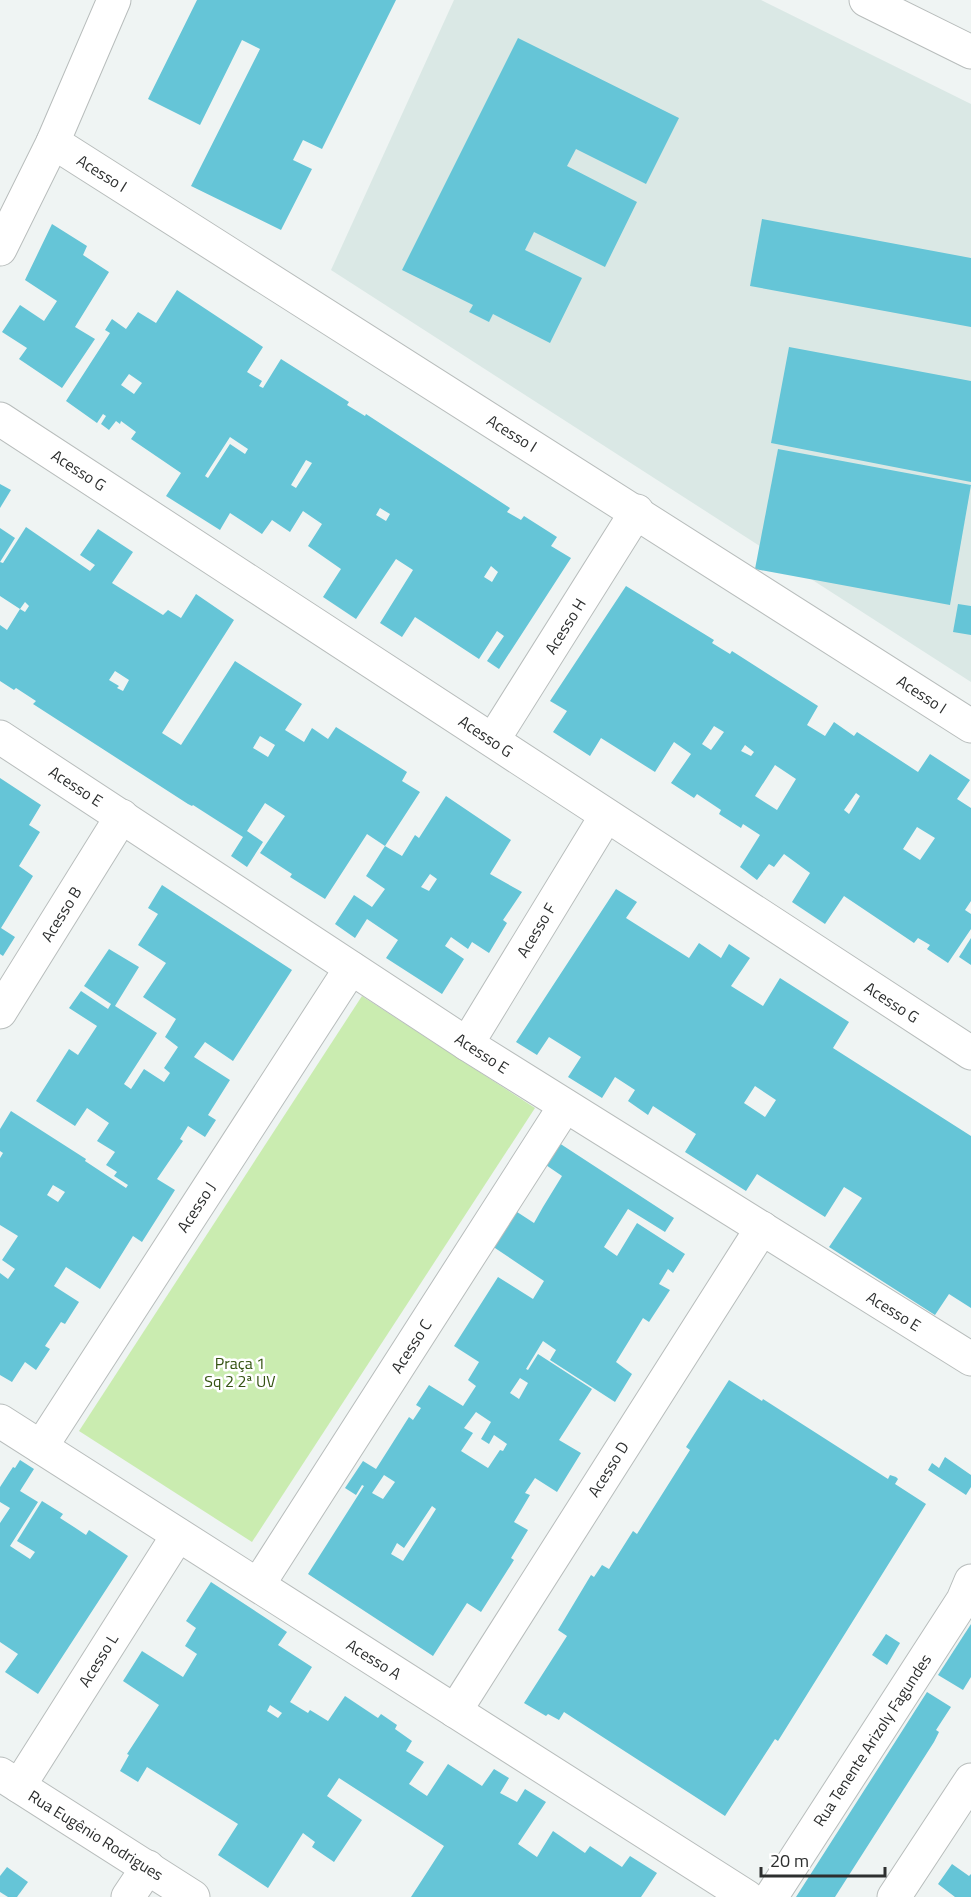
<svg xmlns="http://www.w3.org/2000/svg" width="971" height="1897" font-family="'Titillium Web',sans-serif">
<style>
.built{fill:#dae8e5}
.green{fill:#caecb0}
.building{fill:#65c5d7;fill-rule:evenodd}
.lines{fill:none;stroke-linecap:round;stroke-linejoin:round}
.minor-casing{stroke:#b8bdbc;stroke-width:35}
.tertiary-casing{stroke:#b8bdbc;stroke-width:35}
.minor{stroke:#fff;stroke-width:33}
.tertiary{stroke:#fff;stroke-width:33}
.labels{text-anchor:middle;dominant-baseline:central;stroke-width:5;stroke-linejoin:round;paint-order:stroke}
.street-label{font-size:16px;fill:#2d2f2f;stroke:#fff}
.park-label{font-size:16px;fill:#345311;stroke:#fff}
</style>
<rect width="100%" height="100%" fill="#eff4f3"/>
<polygon class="built" points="454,0 761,0 971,104 971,682 331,270"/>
<polygon class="green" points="362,996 535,1108 252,1542 79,1431"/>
<g class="building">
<polygon points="197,0 396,0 322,149 303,140 293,160 312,169 281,230 191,186 260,49 242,40 200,125 148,99"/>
<polygon points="518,38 679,118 646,184 576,149 567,166 637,202 605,267 534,232 525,250 582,278 550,343 493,314 489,322 469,312 473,305 402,270"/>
<polygon points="762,219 971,258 971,327 750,286"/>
<polygon points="52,224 87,246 83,255 109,272 75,327 95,339 62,388 19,359 27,348 2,332 20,305 44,321 57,301 25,280"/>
<path d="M177 290 263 347 247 372 262 381 259 386 263 388 281 359 349 402 347 405 365 416 366 414 510 508 507 512 521 520 524 516 557 537 551 546 571 558 499 669 487 661 504 636 497 631 479 659 415 617 402 637 380 623 413 570 396 559 356 619 323 597 341 569 308 546 322 524 303 511 290 532 272 520 262 534 230 513 220 530 166 496 181 473 131 439 136 432 121 421 120 424 116 421 109 430 101 424 106 416 103 414 97 423 66 401 110 333 105 330 112 319 126 329 138 312 156 323ZM129 374 142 383 134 394 121 385ZM230 437 248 449 245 454 230 444 208 478 205 476ZM306 460 312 463 296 488 291 485ZM380 508 390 514 386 521 376 515ZM491 566 498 572 492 582 484 577Z"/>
<polygon points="789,347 971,381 971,482 771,443"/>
<polygon points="778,449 971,485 950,605 755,569"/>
<polygon points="0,484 11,490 0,508"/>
<path d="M26 527 90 571 95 565 80 555 98 529 133 552 112 583 163 615 168 610 181 618 196 594 234 620 162 733 181 745 235 661 302 704 285 730 304 742 312 728 328 739 336 727 407 772 402 781 420 792 385 846 367 834 325 899 290 877 292 874 260 853 285 816 265 803 247 831 263 842 247 867 231 856 243 837 193 805 192 806 188 804 33 704 36 701 16 688 14 690 0 681V625L7 630 20 609 25 612 29 606 25 602 20 609 0 596V562L3 563ZM115 671 129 680 123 691 117 688 119 686 109 680ZM260 736 275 745 268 757 253 748Z"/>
<polygon points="0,528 15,538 0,562"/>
<path d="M626 586 714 640 712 643 730 654 732 651 818 706 807 725 825 736 834 722 854 736 857 732 918 772 930 754 970 780 957 799 971 808V901L965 910 971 914V929L948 963 927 949 930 945 918 938 914 943 844 896 825 924 792 902 810 873 784 854 774 867 769 864 757 880 740 867 760 835 743 824 741 828 719 814 721 810 697 794 694 798 671 783 691 754 674 742 655 772 601 738 590 756 553 732 567 711 550 701ZM714 726 724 732 711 750 702 744ZM745 745 754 752 751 756 741 751ZM775 765 796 779 777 810 755 796ZM856 793 860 796 849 814 844 810ZM917 827 935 838 920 860 903 849Z"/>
<polygon points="958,604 971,606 971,635 953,632"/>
<polygon points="0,778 41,805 29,825 40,832 19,866 33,876 1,928 15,937 3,956 0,954"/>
<path d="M446 796 511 840 490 874 522 892 503 920 507 923 489 953 472 942 468 949 451 937 445 946 464 959 442 994 386 958 398 940 367 919 355 938 335 924 354 895 372 907 385 889 366 876 385 846 402 856 415 835 419 838ZM430 874 437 879 429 891 421 887Z"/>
<path d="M162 885 292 970 233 1061 205 1042 194 1057 230 1080 208 1115 216 1120 205 1137 188 1126 180 1139 183 1141 157 1179 175 1190 142 1242 133 1236 100 1289 66 1267 54 1286 79 1302 65 1324 61 1322 45 1346 50 1349 36 1370 25 1362 12 1382 0 1375V1273L8 1279 15 1269 2 1260 18 1236 0 1225V1158L3 1153 0 1151V1129L11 1111 86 1159 85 1161 126 1188 128 1185 114 1176 117 1172 106 1165 115 1152 97 1141 109 1123 87 1108 75 1126 36 1101 69 1049 78 1055 97 1026 69 1008 81 991 108 1009 111 1004 84 986 109 949 139 967 115 1006 157 1033 124 1084 131 1089 144 1069 164 1082 170 1073 164 1068 178 1047 165 1037 176 1019 143 997 166 963 138 945 158 914 148 908ZM53 1185 65 1192 58 1202 47 1195Z"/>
<path d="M616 889 637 902 626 918 689 958 699 943 721 958 729 944 750 958 731 986 763 1006 780 978 849 1022 833 1048 971 1136V1308L949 1294 935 1315 829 1247 862 1198 844 1187 825 1217 757 1174 746 1191 685 1152 696 1134 653 1106 648 1115 628 1101 635 1090 615 1077 602 1098 568 1077 581 1057 549 1037 537 1055 516 1042ZM755 1086 776 1100 765 1117 744 1103Z"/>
<polygon points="971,938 971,965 959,957"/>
<path d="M556 1141 674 1218 665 1232 628 1209 604 1247 617 1256 637 1223 685 1254 673 1273 668 1269 659 1284 670 1290 649 1322 643 1318 616 1362 632 1374 615 1402 550 1360 556 1350 543 1341 526 1369 528 1370 538 1354 592 1389 559 1440 581 1453 557 1492 535 1478 525 1493 530 1495 514 1522 528 1530 511 1558 514 1560 481 1612 467 1603 433 1656 308 1574 364 1486 362 1485 356 1495 345 1488 363 1461 376 1469 409 1417 413 1420 421 1408 416 1405 429 1385 463 1406 476 1386 468 1380 479 1362 454 1346 498 1277 533 1299 544 1281 492 1246 514 1210 534 1223 543 1207 562 1176 543 1163ZM520 1378 528 1383 519 1399 510 1393ZM476 1412 491 1422 481 1439 489 1444 494 1435 507 1444 503 1451 500 1450 488 1468 461 1451 473 1433 464 1428ZM384 1475 395 1482 383 1499 372 1493ZM432 1506 436 1509 403 1561 391 1554 397 1543 404 1548Z"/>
<polygon points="729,1380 762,1401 763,1399 888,1479 890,1475 896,1477 898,1479 895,1484 926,1504 778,1741 775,1739 725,1816 564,1712 559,1720 548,1714 546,1716 524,1703 567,1636 558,1630 591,1575 594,1577 602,1565 609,1569 633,1531 637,1534 690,1450 686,1447"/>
<polygon points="945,1457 971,1475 971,1487 966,1495 928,1470 932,1463 939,1468"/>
<polygon points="20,1460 34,1469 20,1491 38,1502 10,1546 30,1559 35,1552 17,1541 42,1501 63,1514 60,1518 74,1527 86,1535 89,1530 128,1556 38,1694 5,1672 18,1654 0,1642 0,1523 10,1508 0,1502 0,1487 13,1467 15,1468"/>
<path d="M211 1582 287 1632 278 1645 312 1667 290 1702 308 1713 310 1710 328 1721 345 1696 378 1718 381 1714 397 1725 395 1729 412 1741 406 1751 424 1762 409 1784 427 1796 448 1764 482 1786 494 1769 509 1778 500 1793 517 1802 525 1789 546 1802 518 1844 537 1857 553 1831 585 1853 590 1846 622 1867 630 1856 657 1873 641 1897H411L444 1846 339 1778 327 1796 362 1820 334 1862 312 1847 315 1842 303 1833 268 1888 218 1855 238 1824 147 1767 138 1782 120 1771 129 1755 127 1754 159 1705 123 1681 142 1651 183 1677 197 1654 185 1646 196 1628 186 1621ZM270 1705 282 1713 278 1718 267 1711Z"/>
<polygon points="971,1624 971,1677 963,1690 938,1675"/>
<polygon points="886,1634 900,1643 887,1665 872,1655"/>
<polygon points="927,1692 951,1707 936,1730 939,1732 934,1742 835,1897 796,1897"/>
<polygon points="952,1864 969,1876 971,1874 971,1897 955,1897 938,1884"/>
<polygon points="7,1867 28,1882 17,1897 8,1897 0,1892 0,1876"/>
</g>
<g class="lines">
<defs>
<g id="minor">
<polyline points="866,0 971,52"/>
<polyline points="53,142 971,726"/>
<polyline points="0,249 53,142 114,0"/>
<path d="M0 419C324 630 647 843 971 1053"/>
<polyline points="0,737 467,1044 971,1359"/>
<polyline points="493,740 637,511"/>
<polyline points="0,1012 122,816"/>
<polyline points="467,1044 606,816"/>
<polyline points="0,1421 747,1897"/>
<polyline points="41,1447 351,968"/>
<polyline points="258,1585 565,1106"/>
<polyline points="455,1711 762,1228"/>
<polyline points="19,1786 178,1535"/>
<polyline points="128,1897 148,1867"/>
<polyline points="771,1897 963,1600 971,1581"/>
<polyline points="894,1897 971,1780"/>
</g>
<polyline id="tertiary" points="0,1774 193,1897"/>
</defs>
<use href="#minor" class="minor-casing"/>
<use href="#tertiary" class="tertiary-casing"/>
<use href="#minor" class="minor"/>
<use href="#tertiary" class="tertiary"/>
</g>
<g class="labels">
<g class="street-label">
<text transform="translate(102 173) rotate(32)">Acesso I</text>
<text transform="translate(512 433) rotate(32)">Acesso I</text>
<text transform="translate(79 470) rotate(33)">Acesso G</text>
<text transform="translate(565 626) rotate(-58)">Acesso H</text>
<text transform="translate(922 694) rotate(33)">Acesso I</text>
<text transform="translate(486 736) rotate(34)">Acesso G</text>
<text transform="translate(76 786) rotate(33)">Acesso E</text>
<text transform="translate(61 914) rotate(-58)">Acesso B</text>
<text transform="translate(536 930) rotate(-59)">Acesso F</text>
<text transform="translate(892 1002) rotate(33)">Acesso G</text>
<text transform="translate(482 1053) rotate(33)">Acesso E</text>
<text transform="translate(196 1207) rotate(-57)">Acesso J</text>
<text transform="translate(894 1311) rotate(32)">Acesso E</text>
<text transform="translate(411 1346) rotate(-57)">Acesso C</text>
<text transform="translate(608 1469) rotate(-58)">Acesso D</text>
<text transform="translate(374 1659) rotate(32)">Acesso A</text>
<text transform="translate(98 1660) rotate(-58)">Acesso L</text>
<text transform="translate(872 1740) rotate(-57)">Rua Tenente Arizoly Fagundes</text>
<text transform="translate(96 1835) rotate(32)">Rua Eugênio Rodrigues</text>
</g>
<g class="park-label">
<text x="240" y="1363">Praça 1<tspan x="240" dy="18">Sq 2 2ª UV</tspan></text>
</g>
</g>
<path d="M761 1867v9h124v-9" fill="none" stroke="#2d2f2f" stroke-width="3"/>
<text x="770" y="1867" font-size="18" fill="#2d2f2f" stroke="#ffffff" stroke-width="4.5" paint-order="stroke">20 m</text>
</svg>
